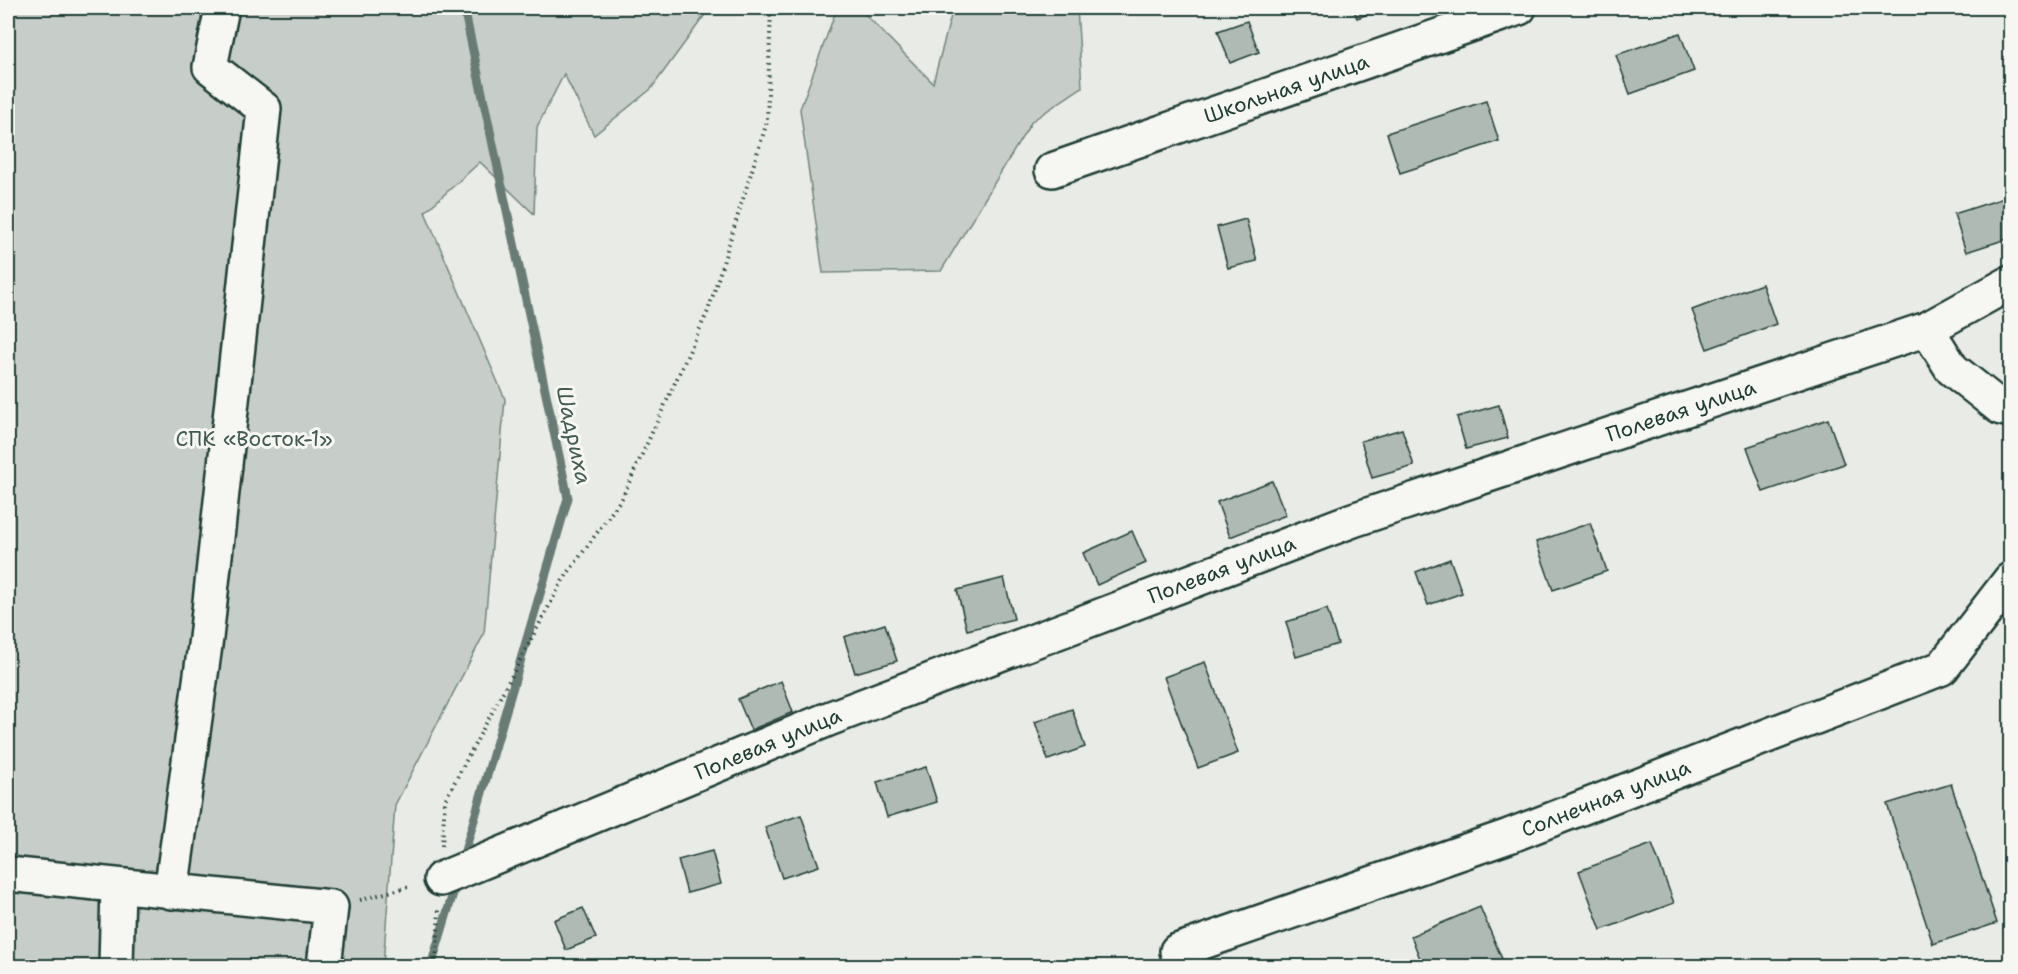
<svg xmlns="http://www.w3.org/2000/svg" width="2018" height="974" font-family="'Shantell Sans',sans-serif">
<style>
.green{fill:#c7cec9;stroke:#73867e;stroke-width:1.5}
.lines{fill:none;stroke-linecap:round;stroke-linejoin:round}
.stream{stroke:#687c75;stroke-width:9}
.building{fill:#b0bab5;stroke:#1f3d34;stroke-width:1.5}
.minor-casing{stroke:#1f3d34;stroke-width:38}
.path{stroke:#1f3d34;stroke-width:4;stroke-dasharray:1.5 4.5;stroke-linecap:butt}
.minor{stroke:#f6f6f2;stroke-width:33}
.labels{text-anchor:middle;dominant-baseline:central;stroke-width:6;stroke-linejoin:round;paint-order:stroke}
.street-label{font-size:21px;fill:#1f3d34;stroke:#f6f6f2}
.park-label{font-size:21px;fill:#415a52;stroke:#f6f6f2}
.water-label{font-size:22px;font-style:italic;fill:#445c54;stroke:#f6f6f2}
</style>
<rect width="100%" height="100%" fill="#e9ebe7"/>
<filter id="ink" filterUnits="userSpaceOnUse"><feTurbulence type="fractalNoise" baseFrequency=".0167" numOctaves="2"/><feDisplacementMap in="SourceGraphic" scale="12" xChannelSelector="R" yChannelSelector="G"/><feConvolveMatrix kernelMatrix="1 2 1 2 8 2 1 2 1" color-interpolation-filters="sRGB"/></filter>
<g filter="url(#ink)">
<g class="green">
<polygon points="8,8 710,8 651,89 594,135 564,74 537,127 534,214 480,162 425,212 505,399 484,634 395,805 383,966 8,966"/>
<polygon points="837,8 859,8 933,83 951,16 950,8 1077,8 1082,87 1032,121 941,271 823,273 800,109"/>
</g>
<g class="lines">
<g class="stream">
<polyline points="462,861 568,498 464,8"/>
<polyline points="431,966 457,880"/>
</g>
</g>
<g class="building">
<polygon points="1353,8 1385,8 1357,18"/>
<polygon points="1247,21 1259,52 1230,63 1218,31"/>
<polygon points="1680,33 1694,71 1630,94 1616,55"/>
<polygon points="1486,101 1499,141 1400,173 1387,133"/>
<polygon points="2010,196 2010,238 1966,252 1954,214"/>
<polygon points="1246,219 1257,261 1228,268 1217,227"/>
<polygon points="1762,284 1776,324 1707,349 1692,310"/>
<polygon points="1499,405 1508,438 1466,449 1457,417"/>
<polygon points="1828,419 1844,464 1763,492 1747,447"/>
<polygon points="1402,429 1414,466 1372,478 1361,441"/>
<polygon points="1272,481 1286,515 1230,537 1217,502"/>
<polygon points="1590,523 1607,571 1553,590 1536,542"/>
<polygon points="1132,531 1146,563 1097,585 1083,553"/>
<polygon points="1450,559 1462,593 1428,605 1416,572"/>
<polygon points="1004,578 1014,619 967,630 957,590"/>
<polygon points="1327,609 1338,644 1296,657 1286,622"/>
<polygon points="885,624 897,661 855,673 844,637"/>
<polygon points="1205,662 1238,753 1198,768 1164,677"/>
<polygon points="781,681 793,712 751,730 738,699"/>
<polygon points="1072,709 1085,747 1048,760 1035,722"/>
<polygon points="926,767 937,802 887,817 877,782"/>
<polygon points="1951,784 1997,923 1933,944 1887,804"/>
<polygon points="801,815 819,866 782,878 765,827"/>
<polygon points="1652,844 1674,903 1601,930 1579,871"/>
<polygon points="712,851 721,884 687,893 678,860"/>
<polygon points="1480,907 1505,966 1423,966 1411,936"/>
<polygon points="583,908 596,938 566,950 554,920"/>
</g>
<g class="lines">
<defs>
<g id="minor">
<path id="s1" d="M1052 170 1519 8"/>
<polyline points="1927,329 1952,369 2001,408 2010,410"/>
<polyline points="8,874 331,907 324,966"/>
<path id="s2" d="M441 879 831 718 1353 520 1927 329 2010 283"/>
<polyline points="171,892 206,638 264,109 210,67 222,8"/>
<polyline points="116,966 118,886"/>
<path id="s3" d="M1182 966 1177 951 1509 836 1942 668 2010 580"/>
</g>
</defs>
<use href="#minor" class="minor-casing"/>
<g class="path">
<polyline points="442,846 445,800 563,580 622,498 708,311 767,122 771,8"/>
<polyline points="360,900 411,886"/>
<polyline points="436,966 439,910"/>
</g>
<use href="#minor" class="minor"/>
</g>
</g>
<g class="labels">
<g class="street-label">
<text stroke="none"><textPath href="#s1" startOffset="248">Школьная улица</textPath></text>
<text stroke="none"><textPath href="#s2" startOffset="1326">Полевая улица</textPath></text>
<text stroke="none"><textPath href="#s2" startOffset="840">Полевая улица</textPath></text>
<text stroke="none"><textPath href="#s2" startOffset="354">Полевая улица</textPath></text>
<text stroke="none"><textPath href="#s3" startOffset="471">Солнечная улица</textPath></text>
</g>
<g class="park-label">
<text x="254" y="439">СПК «Восток-1»</text>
</g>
<g class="water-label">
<text transform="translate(574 435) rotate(78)">Шадриха</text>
</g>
</g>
<rect width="2018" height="974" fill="none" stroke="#f6f6f2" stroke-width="30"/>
<rect x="15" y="15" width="1988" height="944" fill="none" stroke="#1f3d34" stroke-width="2" filter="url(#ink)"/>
</svg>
